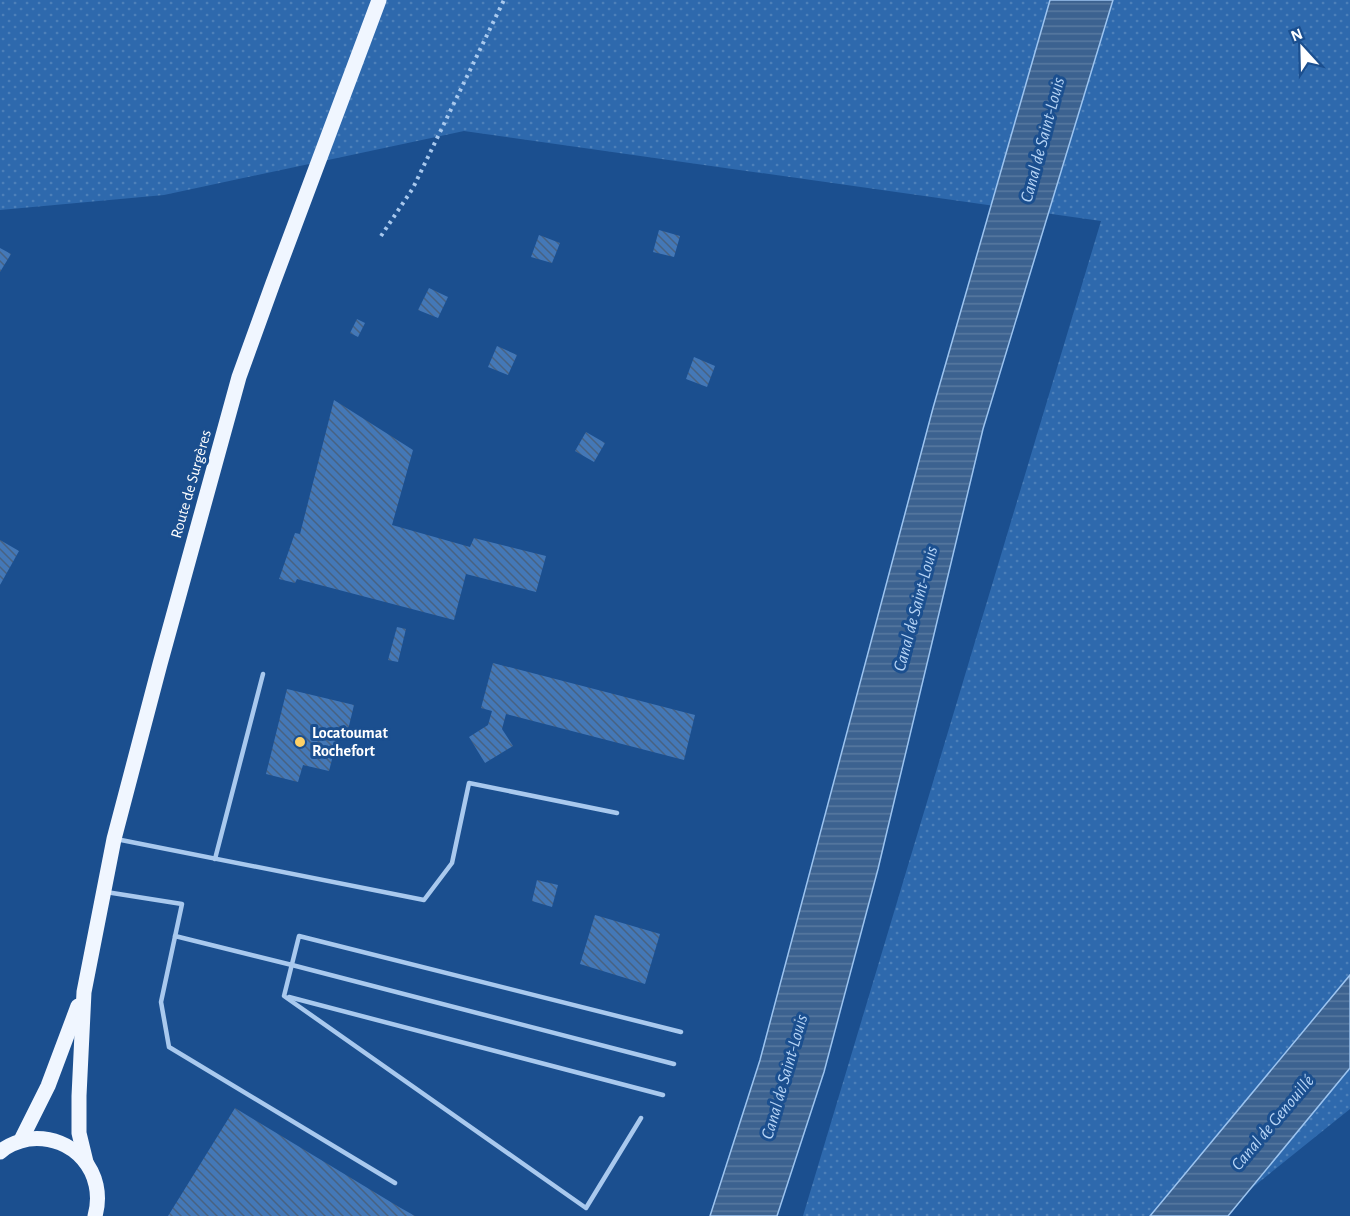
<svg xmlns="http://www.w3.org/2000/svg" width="1350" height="1216" font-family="'Alegreya Sans',sans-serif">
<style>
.green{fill:url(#green-dots)}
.water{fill:url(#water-rules);stroke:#9cc4f0;stroke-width:1.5}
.building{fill:url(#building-back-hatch)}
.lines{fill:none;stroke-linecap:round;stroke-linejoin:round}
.path{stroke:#a9c9ee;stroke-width:4;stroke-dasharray:3 4.5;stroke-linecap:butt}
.service{stroke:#a9c9ee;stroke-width:4.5}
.primary{stroke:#f0f6ff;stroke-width:15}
.poi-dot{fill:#ffd166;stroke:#1b4f8f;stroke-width:2}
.labels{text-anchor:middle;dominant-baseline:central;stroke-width:6;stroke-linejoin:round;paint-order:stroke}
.street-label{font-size:16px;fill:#fff;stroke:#1b4f8f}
.poi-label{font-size:16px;font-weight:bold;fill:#fff;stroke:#1b4f8f;text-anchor:start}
.water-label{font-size:18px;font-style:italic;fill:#b5d3f5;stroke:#1b4f8f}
</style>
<defs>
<pattern id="green-dots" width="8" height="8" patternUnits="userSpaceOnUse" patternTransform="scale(1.5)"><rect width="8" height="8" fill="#2e69ad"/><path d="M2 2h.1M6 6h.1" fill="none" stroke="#4d80b9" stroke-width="1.8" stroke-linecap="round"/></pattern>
<pattern id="water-rules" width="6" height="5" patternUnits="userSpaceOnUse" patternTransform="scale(1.5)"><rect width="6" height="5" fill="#3c6290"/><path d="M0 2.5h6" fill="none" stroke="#597aa1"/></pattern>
<pattern id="building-back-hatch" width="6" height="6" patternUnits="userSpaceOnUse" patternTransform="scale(1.5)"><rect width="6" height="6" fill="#4478b7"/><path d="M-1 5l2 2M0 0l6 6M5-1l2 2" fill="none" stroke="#486282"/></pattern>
</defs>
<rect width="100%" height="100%" fill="#1b4f8f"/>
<polygon class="green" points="0,0 1350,0 1350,1109 1217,1216 803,1216 1101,221 464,131 164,195 0,210"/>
<g class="water">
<polygon points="1050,0 1113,0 983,429 878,869 824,1072 777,1216 710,1216 760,1060 933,408"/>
<polygon points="1350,975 1350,1068 1228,1216 1150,1216"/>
</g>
<g class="building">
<polygon points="659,230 680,236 674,257 653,252"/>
<polygon points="539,235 560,243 552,263 531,257"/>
<polygon points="0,248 11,254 0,272"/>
<polygon points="429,288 448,297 438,318 418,310"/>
<polygon points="357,319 365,323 358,337 350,333"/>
<polygon points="497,346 517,355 508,375 488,367"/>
<polygon points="694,357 715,366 707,387 686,379"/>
<polygon points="334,400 413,450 392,525 470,547 474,538 546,556 536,592 466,574 454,620 297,579 295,583 279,579 295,533 300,534"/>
<polygon points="586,432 605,443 594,462 575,451"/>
<polygon points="0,540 19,551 0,585"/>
<polygon points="397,627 406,629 398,662 388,660"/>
<polygon points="493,663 695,715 684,760 506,714 502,729 513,746 485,763 469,737 488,725 492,711 481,708"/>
<polygon points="287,689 354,705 348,730 340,728 329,771 303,765 298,782 266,774"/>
<polygon points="537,880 558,885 552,907 532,901"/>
<polygon points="595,915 660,934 645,984 580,964"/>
<polygon points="235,1108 399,1207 415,1216 168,1216"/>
</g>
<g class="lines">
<polyline class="path" points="381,236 413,188 504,0"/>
<g class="service">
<polyline points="116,839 424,900 452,863 469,783 617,813"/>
<polyline points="215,859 263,674"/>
<polyline points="106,892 182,904 161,1002 169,1047 395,1183"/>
<polyline points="175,936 292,965 674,1064"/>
<polyline points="289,997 663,1095"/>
<polyline points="641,1118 586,1208 284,996 299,936 681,1032"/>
</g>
<g class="primary">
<polyline points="21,1140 48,1086 78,1006"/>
<path d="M0 1152C8 1145 19 1141 29 1139 74 1134 107 1173 95 1216"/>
<polyline points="86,1162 79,1133 79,1096 84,992 114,839 160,664 239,377 273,283 379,0"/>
</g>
</g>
<circle class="poi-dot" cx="300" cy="742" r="6"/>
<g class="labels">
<g class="street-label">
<text transform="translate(191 484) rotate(-74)">Route de Surgères</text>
</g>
<g class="poi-label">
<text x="312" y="733">Locatoumat<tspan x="312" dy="18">Rochefort</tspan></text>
</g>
<g class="water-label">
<text transform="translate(1043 140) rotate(-75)">Canal de Saint-Louis</text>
<text transform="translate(916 609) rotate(-75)">Canal de Saint-Louis</text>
<text transform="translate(785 1077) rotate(-74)">Canal de Saint-Louis</text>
<text transform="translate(1273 1123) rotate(-50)">Canal de Genouillé</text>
</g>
</g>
<g transform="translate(1302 48) rotate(338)" stroke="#1b4f8f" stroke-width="4.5" paint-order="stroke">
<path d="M0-4.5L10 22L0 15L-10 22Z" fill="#ffffff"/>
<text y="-9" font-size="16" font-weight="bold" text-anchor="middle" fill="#ffffff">N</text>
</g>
</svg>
